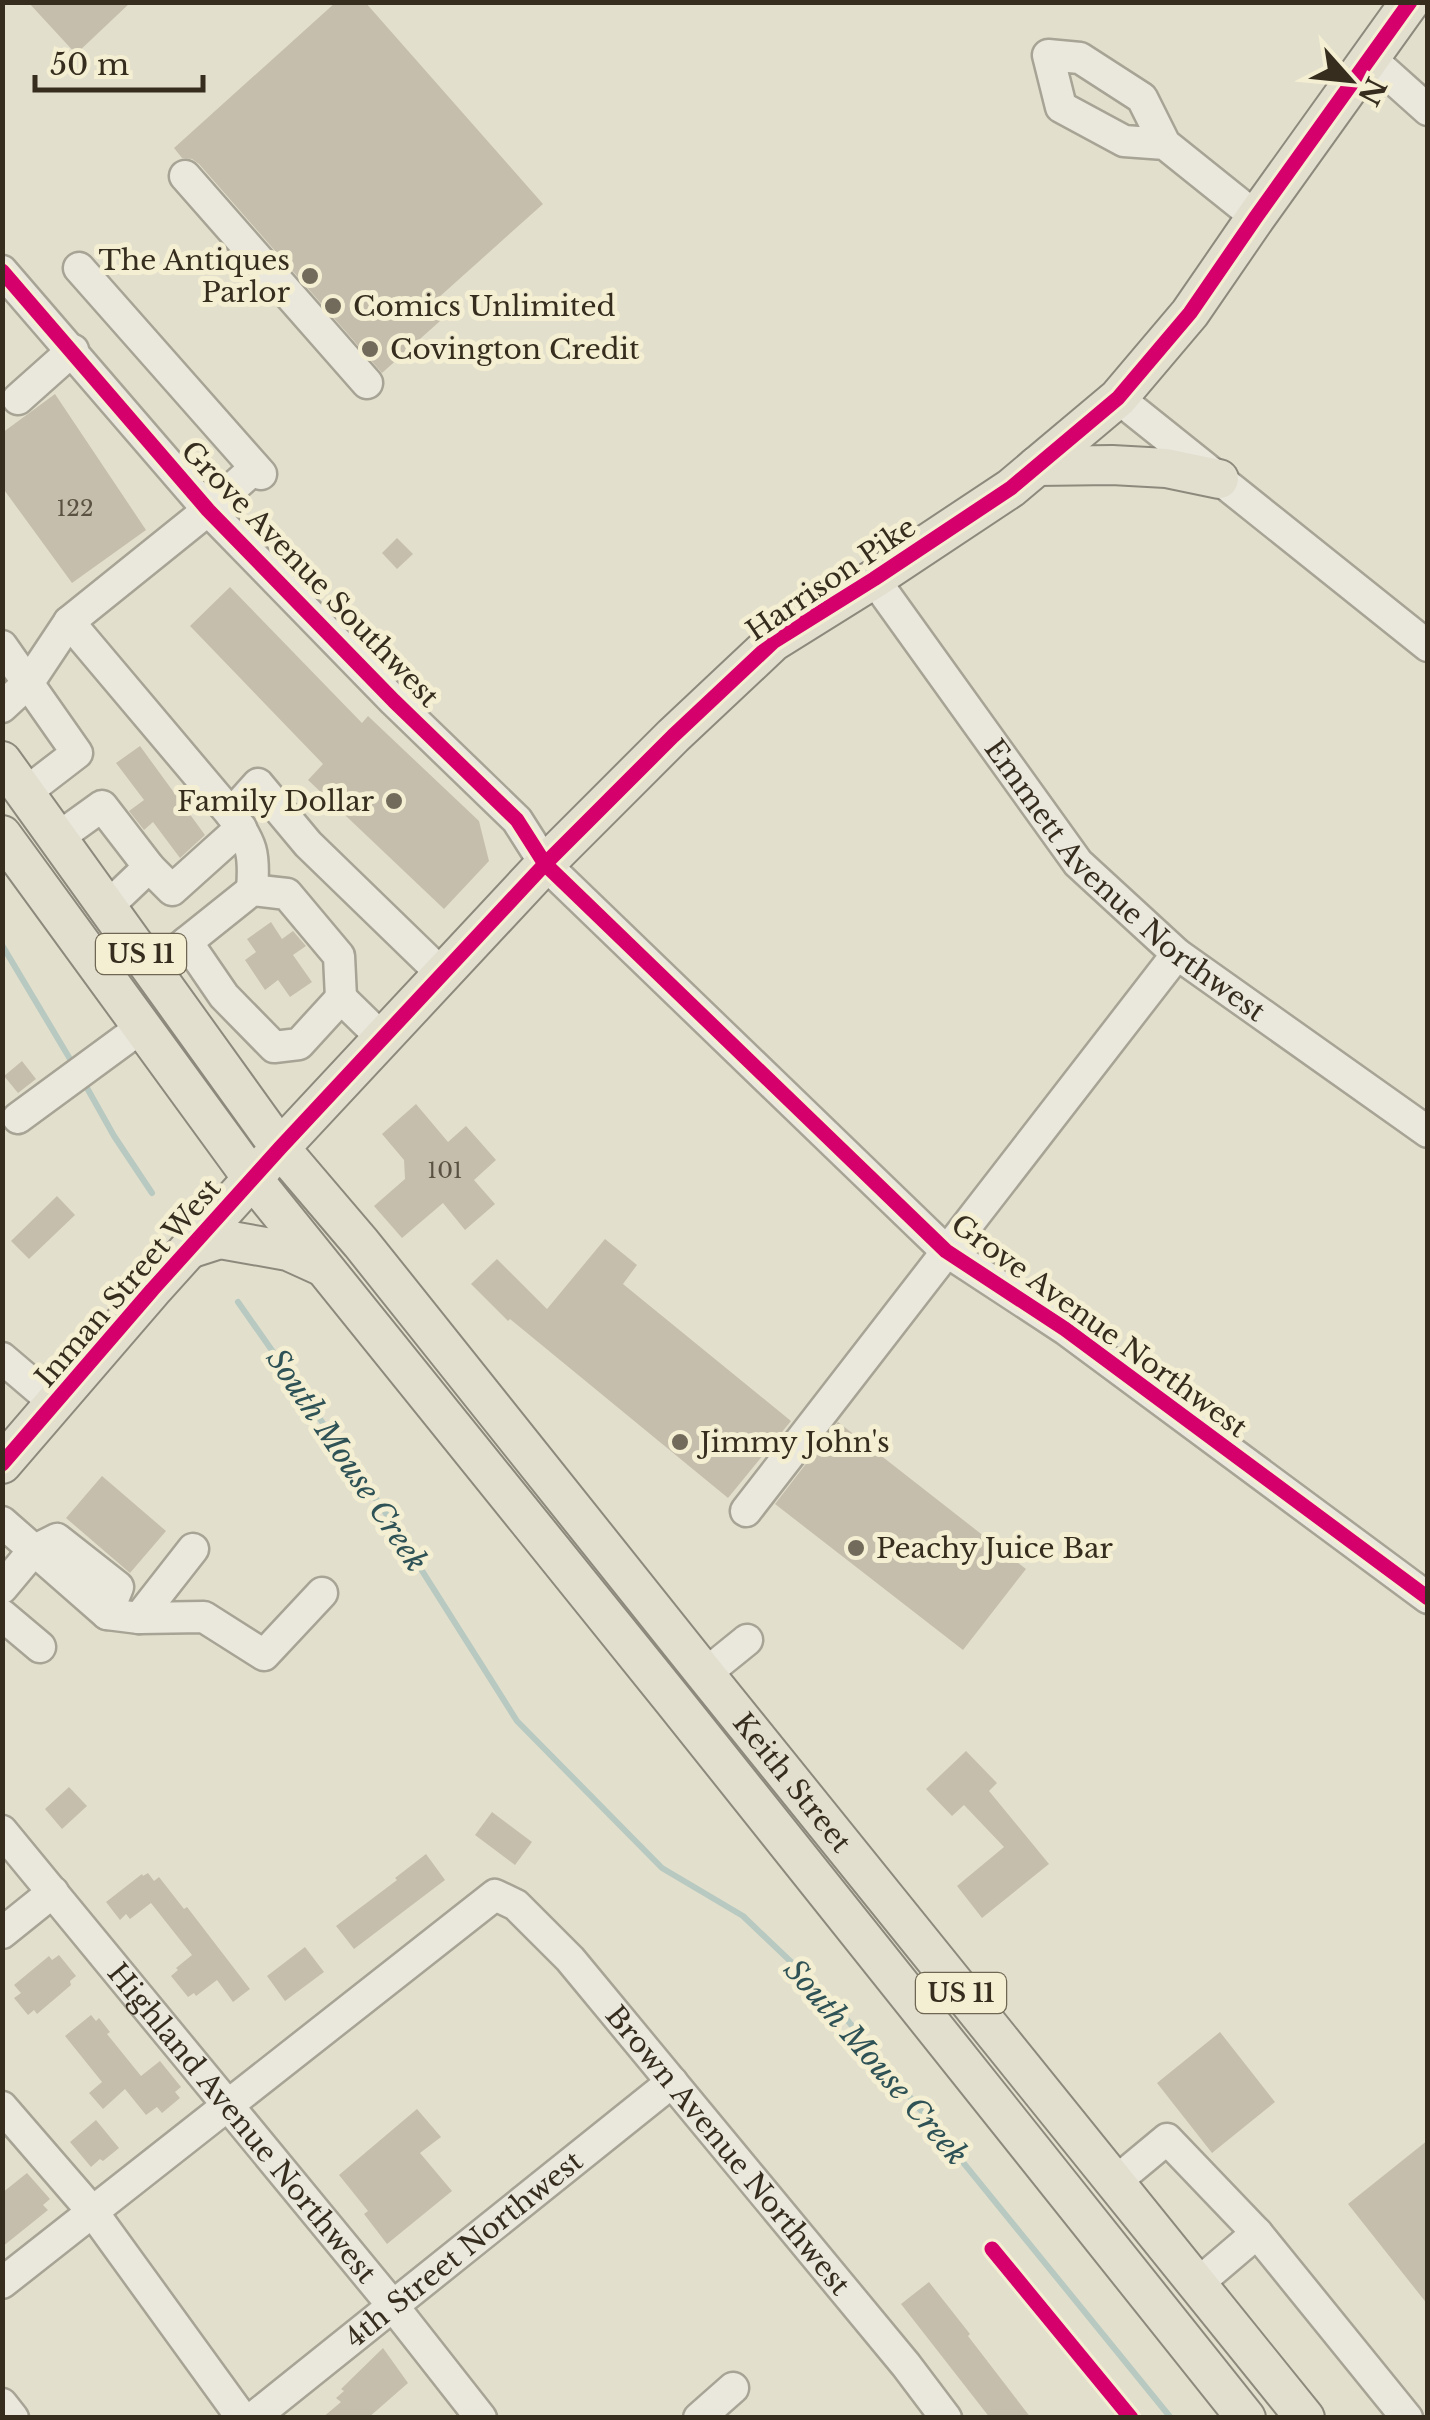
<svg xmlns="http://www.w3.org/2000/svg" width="1430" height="2420" font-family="'Libre Baskerville',serif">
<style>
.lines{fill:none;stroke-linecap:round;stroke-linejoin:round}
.stream{stroke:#b7c9c0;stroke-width:6}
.building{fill:#c6bead}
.minor-casing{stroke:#a7a395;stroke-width:35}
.major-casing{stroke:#8d897c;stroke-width:42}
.minor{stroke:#eae8dd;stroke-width:30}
.major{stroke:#e2dfcf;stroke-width:38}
.cycleway-casing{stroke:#f4efd2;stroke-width:21}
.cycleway{stroke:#d6006c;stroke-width:15}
.poi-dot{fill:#726b5b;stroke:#f4efd2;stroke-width:4}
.labels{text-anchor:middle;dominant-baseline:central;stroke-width:10;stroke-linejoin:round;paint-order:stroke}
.number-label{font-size:22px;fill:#5a5142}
.shield{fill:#f4efd2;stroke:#6f6754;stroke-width:2.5}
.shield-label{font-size:25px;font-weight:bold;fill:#362d1e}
.poi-label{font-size:28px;fill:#362d1e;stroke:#f4efd2;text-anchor:start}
.street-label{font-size:28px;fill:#362d1e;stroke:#f4efd2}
.water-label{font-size:30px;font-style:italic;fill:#2e5255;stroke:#f4efd2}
</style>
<rect width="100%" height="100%" fill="#e2dfcc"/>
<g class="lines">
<g class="stream">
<polyline points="2,945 73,1064"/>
<polyline points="82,1079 114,1136 152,1193"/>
<polyline points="238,1302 383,1509 517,1721 662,1868 743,1916 831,2000 1171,2418"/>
</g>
</g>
<g class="building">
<polygon points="28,2 131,2 76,54"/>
<polygon points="336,2 365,2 543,204 437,299 449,313 382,373 199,164 192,159 182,158 174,148"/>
<polygon points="55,394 146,530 72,583 2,487 2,433"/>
<polygon points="397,538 413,554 397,569 382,553"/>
<polygon points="230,587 362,723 368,716 479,821 489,861 444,909 308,780 323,764 190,626"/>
<polygon points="140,746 205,835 180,858 153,822 144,830 129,811 144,800 116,763"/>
<polygon points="271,922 282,939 293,931 306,946 293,955 312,982 290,997 278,980 265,990 245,960 256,952 247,939"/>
<polygon points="22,1061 36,1079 18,1093 4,1076"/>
<polygon points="416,1104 448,1142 466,1126 496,1160 474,1180 495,1204 465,1230 443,1203 402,1238 374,1206 405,1179 404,1160 382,1134"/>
<polygon points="57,1196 75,1215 29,1259 11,1241"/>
<polygon points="605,1239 637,1265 623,1284 791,1421 728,1498 510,1319 508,1321 471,1284 497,1259 547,1309"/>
<polygon points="838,1422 1026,1569 963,1650 775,1504"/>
<polygon points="102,1476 166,1531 130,1573 66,1518"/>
<polygon points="966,1751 997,1783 989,1791 1049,1864 982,1918 957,1886 1004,1847 964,1805 952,1816 926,1789"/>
<polygon points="69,1787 87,1806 62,1829 45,1809"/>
<polygon points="492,1812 532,1842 515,1865 475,1835"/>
<polygon points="426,1854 445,1880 354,1949 336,1926 397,1880 395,1878"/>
<polygon points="148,1873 154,1881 159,1877 184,1909 187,1907 250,1989 233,2002 217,1980 196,1996 194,1993 188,1997 171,1976 178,1970 176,1968 192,1955 151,1903 130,1919 126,1914 120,1920 106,1902 142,1874 143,1876"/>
<polygon points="305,1947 324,1972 285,2001 267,1976"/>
<polygon points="59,1955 76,1976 70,1981 71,1985 37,2014 34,2010 28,2015 14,1998 21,1993 14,1985 49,1956 52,1960"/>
<polygon points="91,2015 96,2021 99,2018 110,2032 107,2034 141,2076 160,2061 181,2087 175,2092 180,2098 162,2113 157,2107 146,2115 125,2089 103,2109 89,2093 102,2082 65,2036"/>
<polygon points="1220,2032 1275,2102 1212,2153 1157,2083"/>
<polygon points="417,2109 441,2137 420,2153 452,2191 387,2244 364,2214 368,2211 339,2175"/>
<polygon points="96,2120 119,2148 103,2161 100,2159 91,2167 70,2142"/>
<polygon points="1428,2140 1428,2305 1348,2204"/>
<polygon points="27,2173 50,2199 43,2205 48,2210 2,2247 2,2193"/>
<polygon points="929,2282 970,2334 968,2336 1031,2418 990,2418 901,2304"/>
<polygon points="383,2348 408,2383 368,2418 322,2418 341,2402 336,2398 344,2391 341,2389"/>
</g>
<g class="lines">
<defs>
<g id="minor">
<polyline points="1371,59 1428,110"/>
<polyline points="1165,144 1124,141 1061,107 1048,55 1080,58 1142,98 1165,144 1256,217"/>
<polyline points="185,176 367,383"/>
<polyline points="79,268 261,474"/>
<polyline points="2,271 208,510 394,701 517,820 545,864 946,1251 1065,1329 1428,1598"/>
<polyline points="1118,398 1428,646"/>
<polyline points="18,399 73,350"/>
<path id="s1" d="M874 579 1078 863 1177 954 1428 1132"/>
<polyline points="69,622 231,814 258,784 308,844 442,974"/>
<polyline points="2,646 77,753 25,793"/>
<polyline points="2,707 29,682 69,622 208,510 255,468"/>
<path d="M231 814C252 844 255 853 252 890"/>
<polyline points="59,837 102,806 149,867"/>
<polyline points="107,907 149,867 172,890 241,828"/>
<polyline points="187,942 224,996 274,1047 299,1044 341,998 382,1038"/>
<polyline points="152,970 252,890 287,894 339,956 341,998"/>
<polyline points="18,1118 142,1027"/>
<polyline points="2,1358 56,1404"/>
<polyline points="746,1511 1177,954"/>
<polyline points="2,1522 107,1614 139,1618 193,1549"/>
<polyline points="2,1588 33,1551 57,1539 118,1587 107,1614"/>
<polyline points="2,1615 40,1647"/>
<polyline points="139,1618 204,1617 264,1655 322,1593"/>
<polyline points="705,1674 747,1640"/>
<path id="s2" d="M2 1831 393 2306 481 2418"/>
<polyline points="2,1933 53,1892"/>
<polyline points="2,2107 92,2211 242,2418"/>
<polyline points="1114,2183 1167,2139 1257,2233"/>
<path id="s3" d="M2 2283 495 1895 516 1905 570 1959 906 2365 946 2418"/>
<polyline points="1196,2285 1257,2233 1407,2418"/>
<polyline points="2,2404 13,2418"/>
<path id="s4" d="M253 2418 672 2082"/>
<polyline points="699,2418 733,2388"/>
</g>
<g id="major">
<polyline points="1037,466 1112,465 1166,468 1219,479"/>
<path id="s5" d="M2 761 280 1148 361 1243 705 1674 1305 2418"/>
<polyline points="2,835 252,1178 673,1700 1246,2418"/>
<polyline points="189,1249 220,1239 288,1251 321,1266"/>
<polyline points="2,1464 152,1290 280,1148 545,864 673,736 773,642 874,579 1011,488 1118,398 1190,313 1256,217 1410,2"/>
</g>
</defs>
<use href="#minor" class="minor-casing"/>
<use href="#major" class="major-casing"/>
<use href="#minor" class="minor"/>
<use href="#major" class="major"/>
<defs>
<g id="cycleway">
<polyline points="2,271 208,510 394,701 517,820 545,864 946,1251 1065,1329 1428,1598"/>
<polyline points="2,1464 152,1290 280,1148 545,864 673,736 773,642 874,579 1011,488 1118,398 1190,313 1256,217 1410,2"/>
<polyline points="992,2249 1131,2418"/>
</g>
</defs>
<use href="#cycleway" class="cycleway-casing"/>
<use href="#cycleway" class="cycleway"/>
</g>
<g class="poi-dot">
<circle cx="310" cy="276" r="10"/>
<circle cx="333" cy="306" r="10"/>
<circle cx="370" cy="349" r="10"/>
<circle cx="394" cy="801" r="10"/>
<circle cx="680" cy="1442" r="10"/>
<circle cx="856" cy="1548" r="10"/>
</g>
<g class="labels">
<g class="number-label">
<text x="75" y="508">122</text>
<text x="445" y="1170">101</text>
</g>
<g class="shield">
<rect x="96" y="934" width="90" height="40" rx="8"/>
<rect x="916" y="1973" width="90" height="40" rx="8"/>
</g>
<g class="shield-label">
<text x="141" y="954">US 11</text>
<text x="961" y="1993">US 11</text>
</g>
<g class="poi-label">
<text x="290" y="260" text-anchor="end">The Antiques<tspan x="290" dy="32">Parlor</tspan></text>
<text x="353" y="306">Comics Unlimited</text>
<text x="390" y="349">Covington Credit</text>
<text x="374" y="801" text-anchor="end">Family Dollar</text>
<text x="700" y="1442">Jimmy John's</text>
<text x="876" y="1548">Peachy Juice Bar</text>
</g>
<g class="street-label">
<text transform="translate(310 574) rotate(46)">Grove Avenue Southwest</text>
<text transform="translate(831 579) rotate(-34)">Harrison Pike</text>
<text stroke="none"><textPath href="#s1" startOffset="395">Emmett Avenue Northwest</textPath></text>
<text transform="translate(128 1283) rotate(-49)">Inman Street West</text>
<text transform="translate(1099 1326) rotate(36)">Grove Avenue Northwest</text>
<text stroke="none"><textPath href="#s5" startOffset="1292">Keith Street</textPath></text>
<text stroke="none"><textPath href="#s2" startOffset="378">Highland Avenue Northwest</textPath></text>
<text stroke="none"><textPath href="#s3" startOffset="975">Brown Avenue Northwest</textPath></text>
<text stroke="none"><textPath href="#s4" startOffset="270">4th Street Northwest</textPath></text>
</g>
<g class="water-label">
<text transform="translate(347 1460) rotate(56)">South Mouse Creek</text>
<text transform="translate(876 2062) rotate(49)">South Mouse Creek</text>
</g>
</g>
<rect width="1430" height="2420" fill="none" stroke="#362d1e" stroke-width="10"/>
<g transform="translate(1350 80) rotate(117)" stroke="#f4efd2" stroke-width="8" paint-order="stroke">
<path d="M0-8L18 38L0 25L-18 38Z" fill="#362d1e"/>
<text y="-15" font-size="28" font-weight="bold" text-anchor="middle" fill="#362d1e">N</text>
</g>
<path d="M35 75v15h168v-15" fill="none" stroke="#362d1e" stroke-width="5"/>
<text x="50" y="75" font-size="30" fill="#362d1e" stroke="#f4efd2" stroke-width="8" paint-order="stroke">50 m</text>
</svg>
